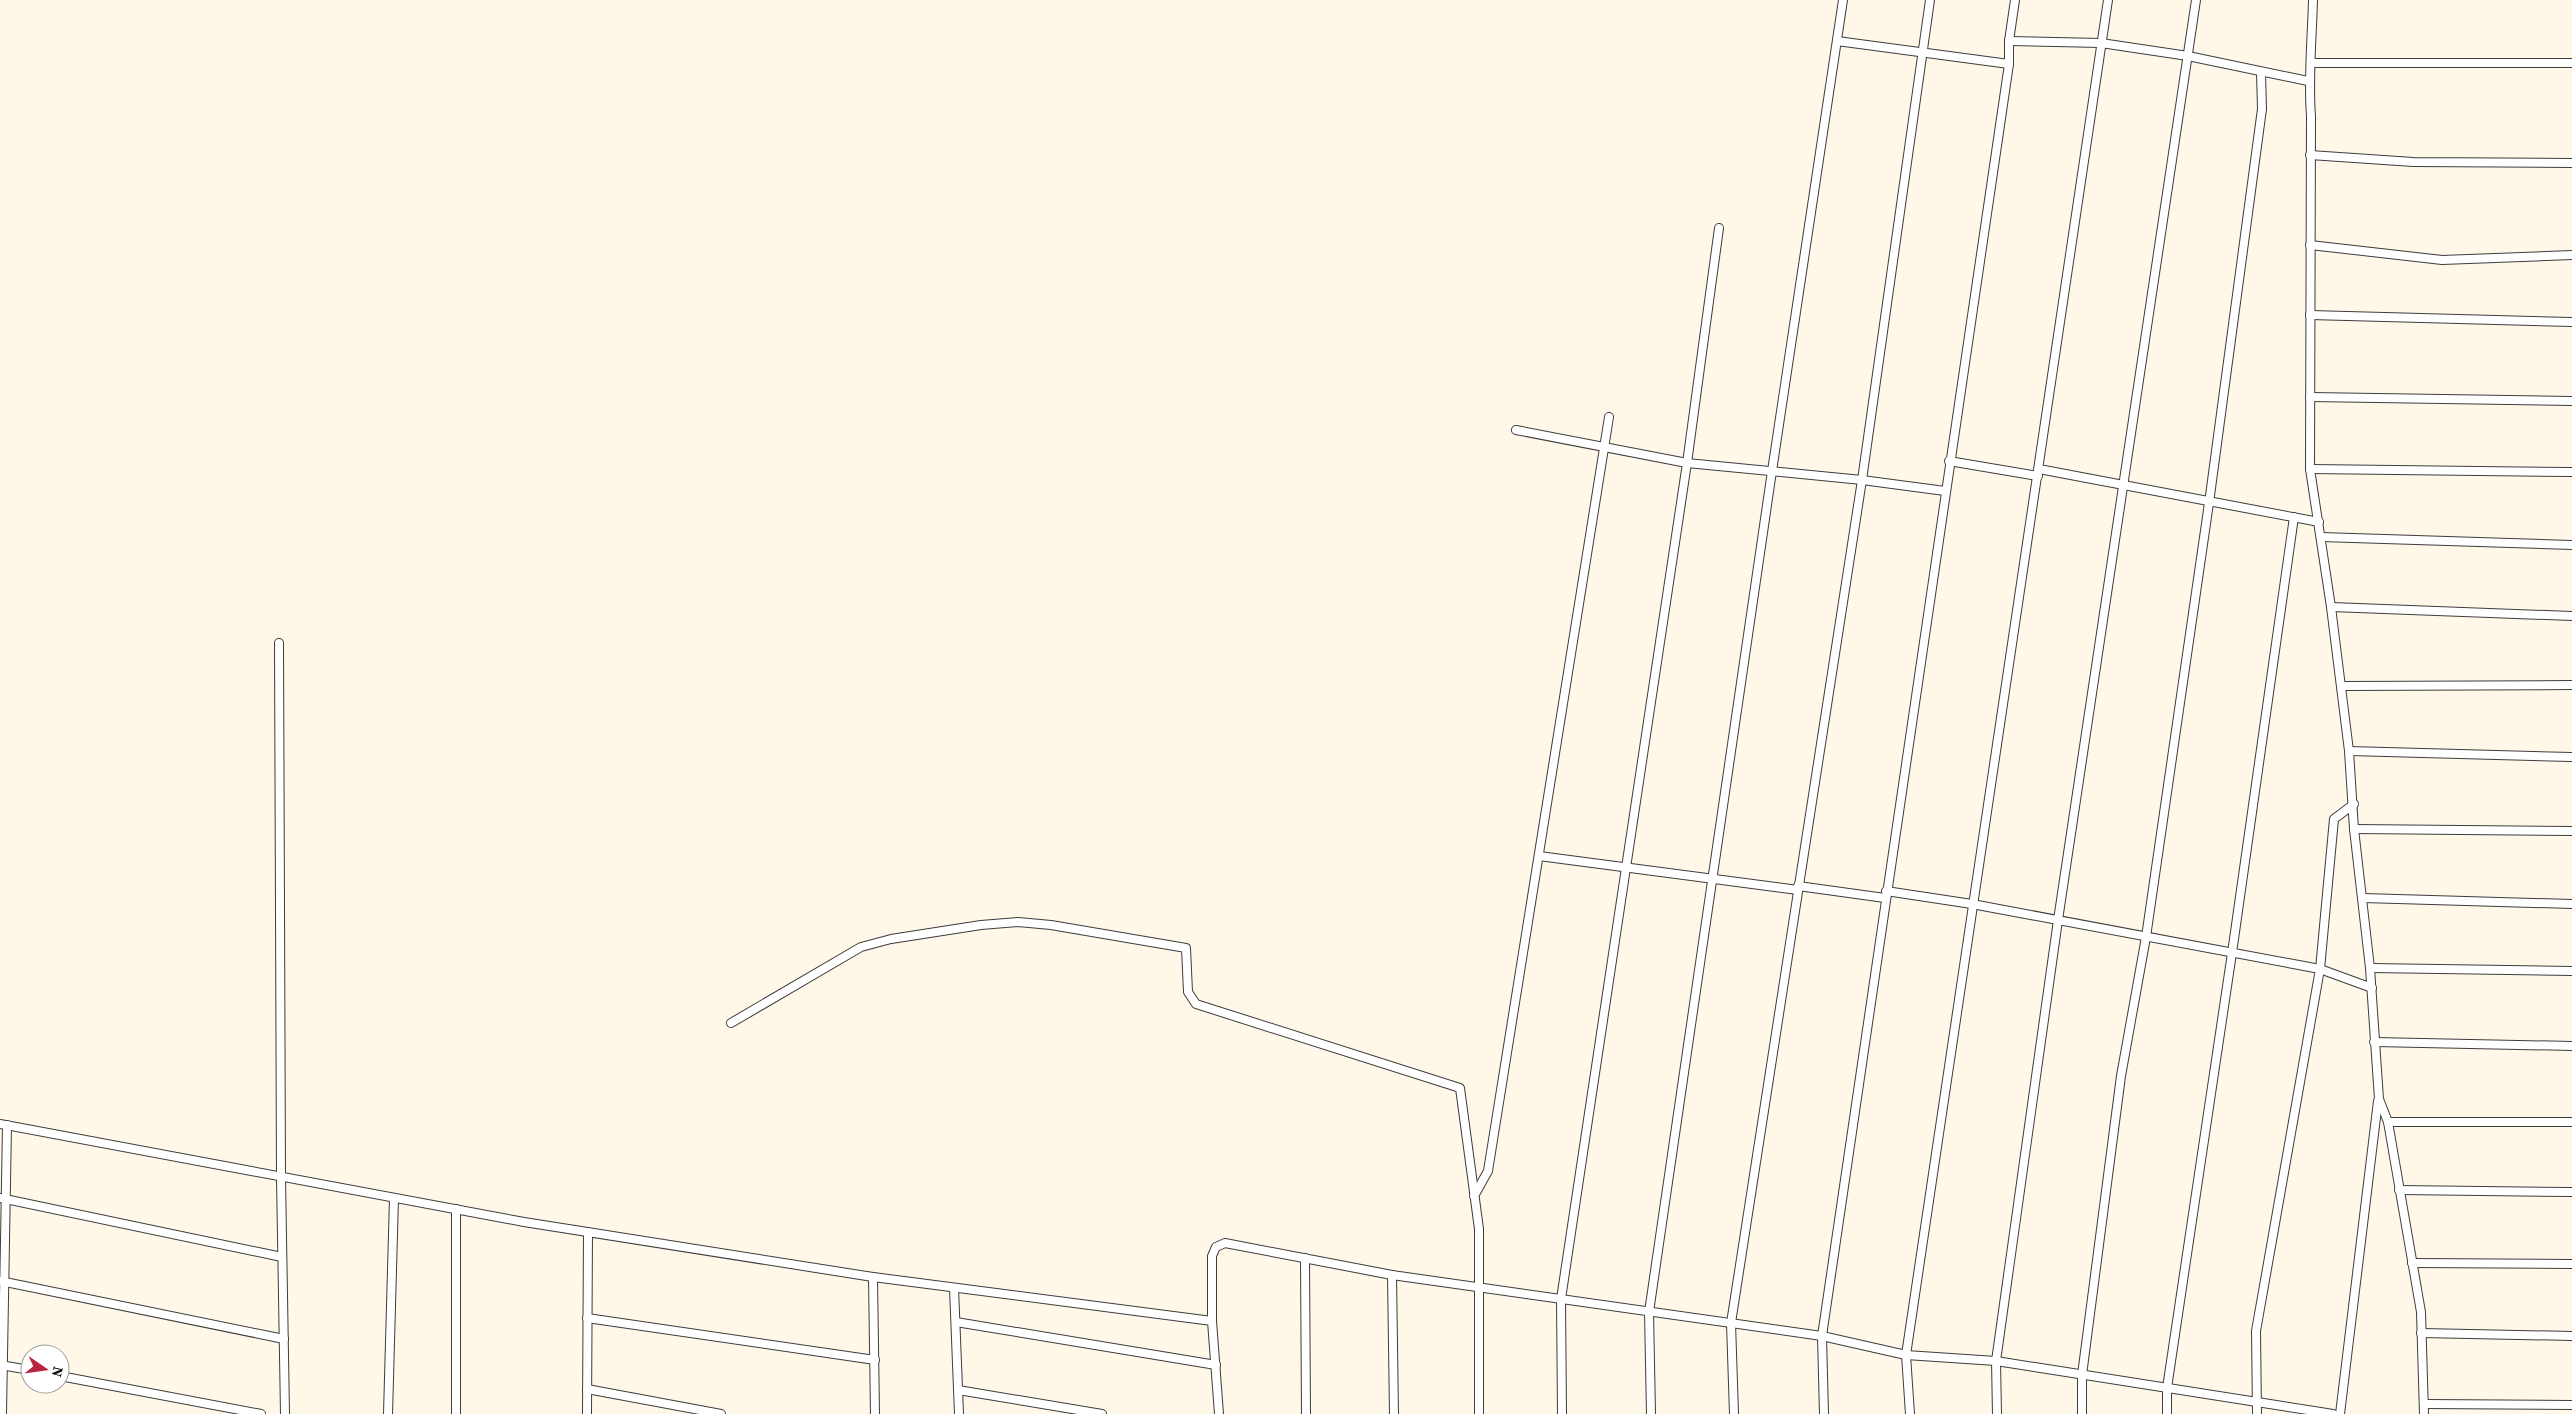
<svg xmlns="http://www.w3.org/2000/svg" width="2572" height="1414" font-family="'Source Serif 4',serif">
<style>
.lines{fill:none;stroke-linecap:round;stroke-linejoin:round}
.minor-casing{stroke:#3d3d3d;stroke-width:10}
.minor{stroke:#fff;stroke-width:8}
</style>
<rect width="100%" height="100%" fill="#fff7e8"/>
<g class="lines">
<defs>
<g id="minor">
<path d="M2313 0C2312 39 2308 78 2311 116L2310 469 2331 607 2349 751 2354 829 2370 968 2379 1099 2388 1122 2421 1312 2424 1414"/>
<polyline points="1837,41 2009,64"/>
<polyline points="2009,41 2101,43 2188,56 2308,81"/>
<polyline points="2312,63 2572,63"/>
<polyline points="2310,155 2413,162 2572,163"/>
<polyline points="2310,245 2442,260 2572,255"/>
<polyline points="2310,315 2572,322"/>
<polyline points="2310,397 2572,401"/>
<polyline points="1516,430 1687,463 1862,480 1945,491"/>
<polyline points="1949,461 2038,476"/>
<polyline points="2039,469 2319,522"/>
<polyline points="2310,469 2572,472"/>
<polyline points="2321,537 2572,545"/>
<polyline points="2331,607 2572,616"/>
<polyline points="279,643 281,1177 285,1414"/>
<polyline points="2341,686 2572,685"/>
<polyline points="2349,751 2572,757"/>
<polyline points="2354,829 2572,831"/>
<polyline points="1539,856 1798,890"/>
<polyline points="1798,886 1885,898"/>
<polyline points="1886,891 1972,904 2320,969 2372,988"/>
<polyline points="2363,898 2572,904"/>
<polyline points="2370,968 2572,971"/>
<polyline points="731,1023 861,947 891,939 981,925 1018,922 1051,925 1186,948 1188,992 1196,1004 1460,1088 1479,1229 1479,1414"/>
<polyline points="2374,1042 2572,1046"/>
<polyline points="2388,1122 2572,1122"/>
<polyline points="0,1124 524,1222 873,1277 1212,1321 1219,1414"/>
<polyline points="2399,1190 2572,1192"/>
<polyline points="1474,1196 1488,1171 1609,417"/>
<polyline points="0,1198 282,1257"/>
<polyline points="1305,1258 1306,1414"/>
<polyline points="2412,1263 2572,1264"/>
<polyline points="1392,1275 1394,1414"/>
<polyline points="873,1277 875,1414"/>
<polyline points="0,1281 284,1339"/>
<polyline points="954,1288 959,1414"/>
<polyline points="587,1318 875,1360"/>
<polyline points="1212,1321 1212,1256 1216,1247 1225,1243 1392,1275 1822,1336 1906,1355 1996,1361 2333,1414"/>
<polyline points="956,1322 1216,1365"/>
<polyline points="2421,1333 2572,1336"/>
<polyline points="0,1365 30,1370"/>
<polyline points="60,1376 261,1414"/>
<polyline points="587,1389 721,1414"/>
<polyline points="958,1390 1102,1414"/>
<polyline points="2424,1404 2572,1405"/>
<polyline points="2,1414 7,1125"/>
<polyline points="388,1414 394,1198"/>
<polyline points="456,1414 456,1209"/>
<polyline points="587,1414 588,1232"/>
<polyline points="1562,1414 1561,1299 1687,463 1719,228"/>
<polyline points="1651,1414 1649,1312 1772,471 1843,0"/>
<polyline points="1734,1414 1731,1323 1862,480 1930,0"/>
<polyline points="1824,1414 1822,1336 2009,64 2009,41 2015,0"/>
<polyline points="1910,1414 1906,1355 2108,0"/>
<polyline points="1997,1414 1996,1361 2058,920 2196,0"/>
<polyline points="2082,1414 2082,1375 2121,1076 2146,937 2209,503 2262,109 2261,73"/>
<polyline points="2167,1414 2167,1388 2232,953 2294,517"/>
<polyline points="2257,1414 2256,1331 2320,969 2334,819 2354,804"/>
<polyline points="2340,1414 2378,1101"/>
</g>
</defs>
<use href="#minor" class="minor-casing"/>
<use href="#minor" class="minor"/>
</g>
<g transform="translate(45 1369) rotate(103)"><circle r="24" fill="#ffffff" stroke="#9d9d9d"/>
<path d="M0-4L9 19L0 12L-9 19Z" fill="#b82540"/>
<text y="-8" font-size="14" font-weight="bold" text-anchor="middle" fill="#0a0a0a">N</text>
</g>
</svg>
